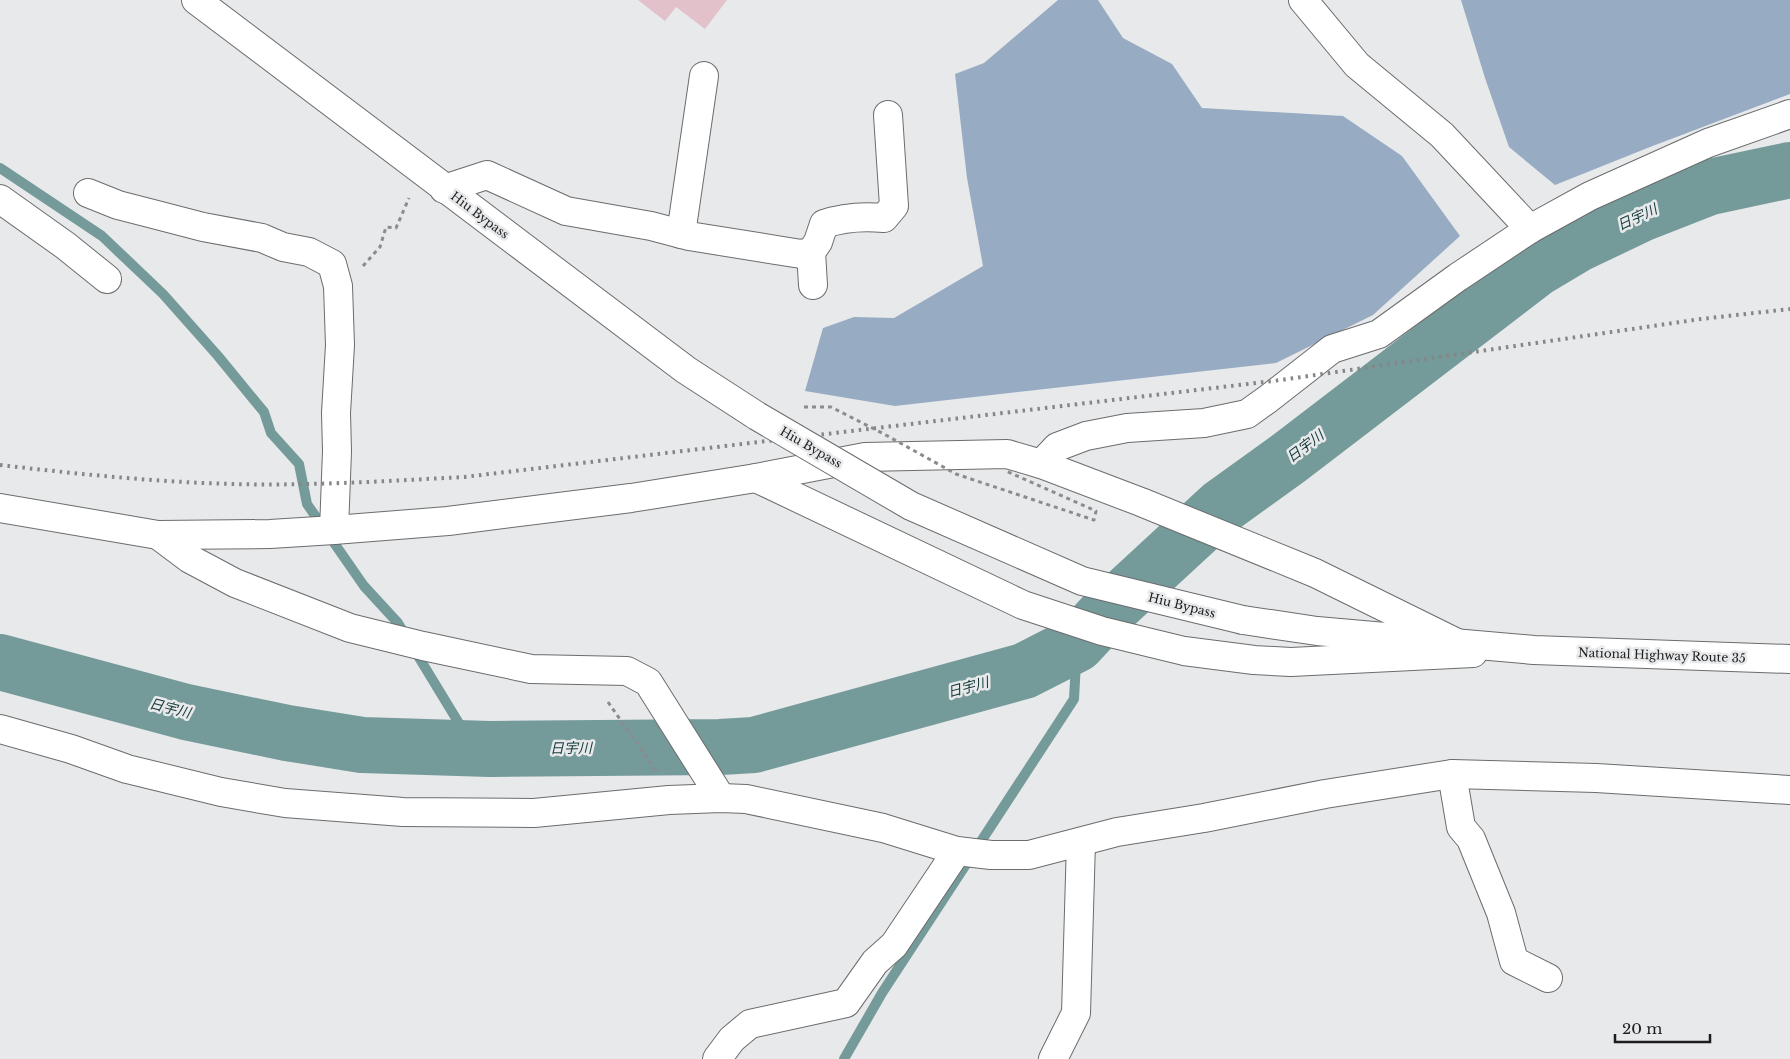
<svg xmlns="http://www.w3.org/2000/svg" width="1790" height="1059" font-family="'Libre Baskerville','Noto Sans JP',serif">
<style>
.forest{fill:#97acc3}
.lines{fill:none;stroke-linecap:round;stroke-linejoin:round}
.stream{stroke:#759a9a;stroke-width:10}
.river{stroke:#759a9a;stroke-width:56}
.building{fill:#e3c1cb}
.minor-casing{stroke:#6b6c6d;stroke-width:30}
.tertiary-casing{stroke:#6b6c6d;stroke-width:30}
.trunk-casing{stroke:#6b6c6d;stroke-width:30}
.path{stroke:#8c8c8e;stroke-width:3;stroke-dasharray:4 4;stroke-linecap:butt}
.minor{stroke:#fff;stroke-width:28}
.tertiary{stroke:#fff;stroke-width:28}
.trunk{stroke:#fff;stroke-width:28}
.rail{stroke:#858687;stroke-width:4;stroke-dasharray:2.5 5;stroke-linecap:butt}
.trunk-bridge-casing{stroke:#6b6c6d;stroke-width:30;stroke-linecap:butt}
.path-bridge{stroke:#8c8c8e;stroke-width:3;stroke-dasharray:4 4;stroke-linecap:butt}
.trunk-bridge{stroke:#fff;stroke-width:28}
.labels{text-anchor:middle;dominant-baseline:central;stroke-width:5;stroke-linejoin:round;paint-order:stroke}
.street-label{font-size:12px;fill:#1d1d1e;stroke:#e8e9eb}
.water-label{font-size:14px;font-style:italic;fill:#14393a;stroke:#e8e9eb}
</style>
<rect width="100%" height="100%" fill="#e8e9eb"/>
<g class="forest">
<polygon points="1058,0 1098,0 1123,38 1172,64 1202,108 1343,116 1402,156 1460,236 1373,315 1276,363 895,406 805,391 823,328 854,317 894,318 983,266 967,178 955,74 984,63"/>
<polygon points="1461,0 1790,0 1790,94 1650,147 1555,185 1509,147 1485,78"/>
</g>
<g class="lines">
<g class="stream">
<polyline points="0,168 102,236 163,294 218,356 264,412 271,433 299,464 307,504 364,586 398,623 474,748"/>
<polyline points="844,1059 882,993 1074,699 1077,644"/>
</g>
<polyline class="river" points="0,662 186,712 287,733 362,745 490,749 720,747 754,745 1024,671 1077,644 1105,614 1221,507 1289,458 1536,269 1578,244 1641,214 1710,187 1790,170"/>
</g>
<polygon class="building" points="638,0 727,0 705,29 676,7 665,21"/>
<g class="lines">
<defs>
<g id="minor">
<polyline points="1303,0 1357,65 1442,135 1530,229"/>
<path d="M444 189 487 175 566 211 651 226 689 236 801 254 811 252 818 242 824 224C844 217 863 216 884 218L894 206 888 115"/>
<polyline points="88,193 118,205 153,214 203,227 262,238 283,247 309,252 332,264 338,286 340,345 336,413 337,451 334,530"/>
<polyline points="0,199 66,246 107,279"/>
<polyline points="681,234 704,76"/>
<polyline points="811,252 813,285"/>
<polyline points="1041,464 1057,447 1086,436 1127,428 1204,423 1247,414 1268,399 1332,349 1379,334 1458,277 1530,229 1590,196 1708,143 1790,114"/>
<polyline points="158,535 190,559 235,583 350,628 423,646 531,669 627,671 648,682 721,798"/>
<polyline points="0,729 71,749 127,769 221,792 285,803 403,812 534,813 669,800 721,798 746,799 883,828 957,851 991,855 1029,855 1117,832 1204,818 1325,794 1452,774 1596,778 1790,790"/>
<polyline points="1452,774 1461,827 1471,839 1501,913 1514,961 1548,978"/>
<polyline points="717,1059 732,1039 750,1024 846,1003 875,962 894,945 957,851"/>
<polyline points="1053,1059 1076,1013 1081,842"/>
</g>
<g id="tertiary">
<polyline points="756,478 1023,605 1102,631 1184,651 1254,660 1291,662 1473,653"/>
<polyline points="0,508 158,535 270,534 334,530 448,521 631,498 756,478 865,457 1007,454 1041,464 1141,502 1315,573 1457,643"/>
</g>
<g id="trunk">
<polyline points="196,0 686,370 757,416"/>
<polyline points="1243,620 1317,631 1534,650 1790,659"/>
</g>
</defs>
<use href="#minor" class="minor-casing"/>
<use href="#tertiary" class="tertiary-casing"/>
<use href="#trunk" class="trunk-casing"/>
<g class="path">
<polyline points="363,266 380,247 386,227 396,228 409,198"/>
<polyline points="608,702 656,771"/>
</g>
<use href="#minor" class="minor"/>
<use href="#tertiary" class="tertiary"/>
<use href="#trunk" class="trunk"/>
<path class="rail" d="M0 465C78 474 155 482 233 484 310 486 387 481 464 477L1281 380 1701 319 1790 309"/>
<defs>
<polyline id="trunk-bridge" points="757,416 911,506 1082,581 1243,620"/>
</defs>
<use href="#trunk-bridge" class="trunk-bridge-casing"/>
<polyline class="path-bridge" points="804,407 831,407 884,434 956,474 1094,520 1096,511 1006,471"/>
<use href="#trunk-bridge" class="trunk-bridge"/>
</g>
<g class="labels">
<g class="street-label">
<text transform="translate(480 215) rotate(37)">Hiu Bypass</text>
<text transform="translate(811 447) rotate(30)">Hiu Bypass</text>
<text transform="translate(1182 605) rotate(14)">Hiu Bypass</text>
<text transform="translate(1662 655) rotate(2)">National Highway Route 35</text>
</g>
<g class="water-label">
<text transform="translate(1637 217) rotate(-25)">日宇川</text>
<text transform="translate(1305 446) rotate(-37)">日宇川</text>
<text transform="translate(968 687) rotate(-15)">日宇川</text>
<text transform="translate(170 708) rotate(14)">日宇川</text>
<text transform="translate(571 748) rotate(-1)">日宇川</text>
</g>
</g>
<path d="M1615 1034v8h95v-8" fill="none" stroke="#1d1d1e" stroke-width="2.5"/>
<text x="1622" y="1034" font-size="15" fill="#1d1d1e" stroke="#e8e9eb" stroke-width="4" paint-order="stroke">20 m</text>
</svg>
